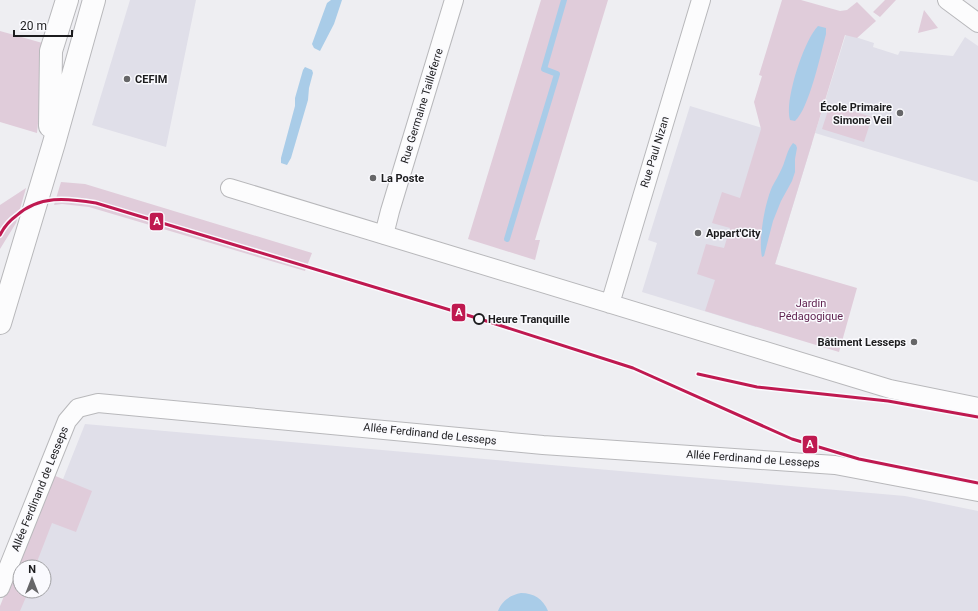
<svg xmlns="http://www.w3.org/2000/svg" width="978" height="611" viewBox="0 0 978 611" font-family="Roboto,sans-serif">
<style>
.built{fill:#e0dfe9}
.green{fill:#e0ccda}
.water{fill:#a9cce8}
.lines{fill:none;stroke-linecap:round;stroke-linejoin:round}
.stream{stroke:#a9cce8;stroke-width:6}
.street-casing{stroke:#b8b8bb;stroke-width:20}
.secondary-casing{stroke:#b8b8bb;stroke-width:24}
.street{stroke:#fcfcfd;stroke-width:18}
.secondary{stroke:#fcfcfd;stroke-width:22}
.tram-1-casing{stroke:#fafafe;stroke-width:6}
.tram-1{stroke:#bf1950;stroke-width:3}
.poi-dot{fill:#666668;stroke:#fafafe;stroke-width:1.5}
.stop-dot{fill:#fafafe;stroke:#1c1c1e;stroke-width:2}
.labels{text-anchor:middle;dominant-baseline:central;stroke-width:3;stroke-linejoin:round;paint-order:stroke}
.poi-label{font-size:11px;font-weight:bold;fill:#1c1c1e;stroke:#fafafe;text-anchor:start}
.street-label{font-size:11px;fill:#1c1c1e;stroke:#fafafe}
.park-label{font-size:11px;fill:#612451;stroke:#fafafe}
.stop-label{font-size:11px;font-weight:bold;fill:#1c1c1e;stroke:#fafafe;text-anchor:start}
.line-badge{stroke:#fafafe;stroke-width:1.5}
.badge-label{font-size:11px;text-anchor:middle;font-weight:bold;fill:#fff}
</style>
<rect width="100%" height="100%" fill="#eeeef2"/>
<path class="built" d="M130 0H196L166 147 92 125Z
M846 34 874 43 873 47 898 55 900 51 953 56 965 37 978 46V182L815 133Z
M690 106 812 143 756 327 642 292 657 243 648 240Z
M85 424 905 496 978 511V611H10L20 591H44V567H28Z"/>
<path class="green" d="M541 0H608L535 240H540L535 260 468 239Z
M782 0H801L840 11 847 10 857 2 876 21 857 38 845 35 775 264 857 288 839 352 705 311 715 280 697 274 706 244 724 248 730 228 712 223 722 192 740 198 761 129 754 102 762 76 759 75Z
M885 0H896L880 17 873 12Z
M924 10 938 28 918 33Z
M0 31 46 44 37 133 0 122Z
M830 104 872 117 864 142 822 129Z
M61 182 85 184 312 253 305 271 89 207 62 204 54 205Z
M26 188 16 223 0 249V205Z
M53 475 92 491 76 532 52 523 35 567H20V591H25L24 596 26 597 20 611H0V606Z"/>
<path class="water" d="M331 0H342L334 24 320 51 314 48 312 44 327 3Z
M818 26 826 28V34C821 53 809 109 795 121L790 120C784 101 804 40 818 26Z
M305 67 312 70 313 73 309 88 308 100 291 158 287 165 281 163V158L295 106V98L303 70Z
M793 143 796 145 797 148 795 159V172L792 181 781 201 773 221 764 256 762 257C758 240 765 203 772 187 775 181 779 175 782 168 786 159 787 150 793 143Z
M521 593C534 593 543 599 548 611H498C502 600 511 595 521 593Z"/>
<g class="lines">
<path class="stream" d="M507 239 557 74 544 69 564 0"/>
<g class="street-casing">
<path id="street" d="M947 0 978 23
M230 188 890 389 978 407
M384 235 390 211 454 0
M610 304 701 0
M0 588 67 421 78 408 98 403 543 445 835 465 978 492"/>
</g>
<g class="secondary-casing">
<path id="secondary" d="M50 126 51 51 67 0
M0 323 54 143 94 0"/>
</g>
<use href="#street" class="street"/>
<use href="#secondary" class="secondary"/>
<g class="tram-1-casing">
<path id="tram-1" d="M0 235C4 227 9 221 16 216 39 195 67 198 96 203L480 319 633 368 792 439 859 459 978 483
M698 374 757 387 888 401 978 417"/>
</g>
<use href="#tram-1" class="tram-1"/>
</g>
<g class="poi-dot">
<circle cx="127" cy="79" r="4"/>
<circle cx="900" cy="113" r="4"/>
<circle cx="373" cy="178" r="4"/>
<circle cx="698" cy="233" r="4"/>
<circle cx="914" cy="342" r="4"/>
</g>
<circle class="stop-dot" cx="479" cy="319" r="5"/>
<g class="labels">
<g class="poi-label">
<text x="135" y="79">CEFIM</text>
<text x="892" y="107" text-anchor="end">École Primaire<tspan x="892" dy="13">Simone Veil</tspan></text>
<text x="381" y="178">La Poste</text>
<text x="706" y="233">Appart'City</text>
<text x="906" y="342" text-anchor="end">Bâtiment Lesseps</text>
</g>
<g class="street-label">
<text transform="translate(422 106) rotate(-73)">Rue Germaine Tailleferre</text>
<text transform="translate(655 152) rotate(-73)">Rue Paul Nizan</text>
<text transform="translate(430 434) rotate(6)">Allée Ferdinand de Lesseps</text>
<text transform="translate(753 459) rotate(4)">Allée Ferdinand de Lesseps</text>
<text transform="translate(40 489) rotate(-68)">Allée Ferdinand de Lesseps</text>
</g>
<g class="park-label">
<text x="811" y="303">Jardin<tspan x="811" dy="13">Pédagogique</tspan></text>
</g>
<g class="stop-label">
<text x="488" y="319">Heure Tranquille</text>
</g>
</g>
<g class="line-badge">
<rect x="149" y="212" width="15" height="19" rx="4" fill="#bf1950"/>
<rect x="451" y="303" width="15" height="19" rx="4" fill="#bf1950"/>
<rect x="802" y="435" width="16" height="19" rx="4" fill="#bf1950"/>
</g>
<g class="badge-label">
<text x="157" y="225">A</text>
<text x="459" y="316">A</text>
<text x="810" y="448">A</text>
</g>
<g transform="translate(32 579)"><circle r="19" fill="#fafafe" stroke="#a1a1a4"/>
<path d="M0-3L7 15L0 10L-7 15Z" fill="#666668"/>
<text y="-6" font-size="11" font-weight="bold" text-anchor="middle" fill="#1c1c1e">N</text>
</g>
<path d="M14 30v6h58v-6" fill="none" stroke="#1c1c1e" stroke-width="2"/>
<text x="20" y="30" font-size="12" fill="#1c1c1e" stroke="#fafafe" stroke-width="3" paint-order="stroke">20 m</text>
</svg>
